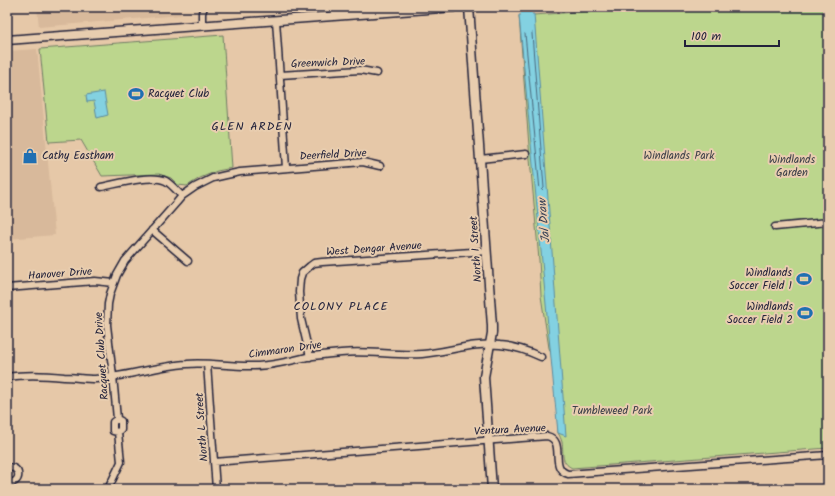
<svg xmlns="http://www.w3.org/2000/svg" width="835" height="496" viewBox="0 0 835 496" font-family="Kalam,sans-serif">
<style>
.built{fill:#d8b99b}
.green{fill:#bcd68d;stroke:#6f7c64}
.water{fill:#83d1e1;stroke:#5c8b9f}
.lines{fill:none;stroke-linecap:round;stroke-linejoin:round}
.shore{stroke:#49687d;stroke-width:1}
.river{stroke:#83d1e1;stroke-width:11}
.street-casing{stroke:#22223b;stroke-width:9}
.secondary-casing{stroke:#22223b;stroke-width:11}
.street{stroke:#e8cdaf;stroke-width:6}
.secondary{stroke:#e8cdaf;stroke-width:8}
.labels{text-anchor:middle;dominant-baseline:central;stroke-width:4;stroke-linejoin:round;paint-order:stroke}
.street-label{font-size:11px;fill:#22223b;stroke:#e8cdaf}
.poi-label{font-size:11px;fill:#22223b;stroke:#e8cdaf;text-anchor:start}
.park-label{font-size:11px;fill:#393d47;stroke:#e8cdaf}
.neighbourhood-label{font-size:12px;letter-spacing:1px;fill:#22223b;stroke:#e8cdaf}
.water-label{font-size:12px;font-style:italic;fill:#313c54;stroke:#e8cdaf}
</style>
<rect width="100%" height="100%" fill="#e6c8a8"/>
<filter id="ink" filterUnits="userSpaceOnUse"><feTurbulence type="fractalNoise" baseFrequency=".025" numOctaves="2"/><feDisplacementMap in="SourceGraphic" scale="8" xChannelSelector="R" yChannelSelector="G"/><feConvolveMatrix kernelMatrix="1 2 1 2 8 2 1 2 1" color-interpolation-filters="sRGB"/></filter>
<g filter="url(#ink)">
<path class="built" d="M37 7H180L181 15 39 27Z
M37 49 55 235 7 239V51Z"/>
<path class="green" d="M648 7H828V448L572 468C560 462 564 454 562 442 561 439 560 436 558 433L554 361 549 348 541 296 539 260 530 159 519 16Z
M223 35 232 168 217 171 200 178 187 186 178 185 171 178 159 174 102 176 81 140 49 142 40 49Z"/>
<path class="water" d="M534 14 566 436 558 433 519 15Z
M104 92 108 115 97 118 94 101 87 102 86 95Z"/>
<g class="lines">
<path class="shore" d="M524 19H529L531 21 544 188 542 190 540 188Z"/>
<path class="river" d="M525 7 527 17 528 29"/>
<g class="street-casing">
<path id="street" d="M333 7 334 16
M276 20 286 168
M202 25V13L204 7
M280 75 360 70 377 73
M480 159 526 154
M101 187C117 184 151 174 166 181 171 184 178 192 182 196
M775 227 828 222
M152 230 188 261
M7 288 95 281 114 283
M310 357 301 319 299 292 300 279 302 273 310 266 314 263 322 262 487 251
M207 364 216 489
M7 377C26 374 45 375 64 377 74 377 84 379 95 379 126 377 156 366 187 364 209 362 232 367 254 366 272 366 290 361 307 357 318 355 330 354 341 353 368 350 395 356 422 354 448 352 474 342 500 345 514 346 528 351 541 357
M117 419 113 422V431L118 432
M214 462 547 436C567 441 548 468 568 474L828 455
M7 468C22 464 22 486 7 482
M108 489 121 462 118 432 121 430V421L117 419 113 376 107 325 108 304 110 294 117 275 125 261 177 202 182 196 195 187 213 178 226 175 240 172 363 162 380 166"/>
</g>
<g class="secondary-casing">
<path id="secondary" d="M469 7 492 326V333L484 377 492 489
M7 40 455 7"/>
</g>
<use href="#street" class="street"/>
<use href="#secondary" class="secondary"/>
</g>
</g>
<defs>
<g id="stadium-bare" transform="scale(1.2)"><path d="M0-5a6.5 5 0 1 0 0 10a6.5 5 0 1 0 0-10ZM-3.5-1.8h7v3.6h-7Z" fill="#1f6fb2" stroke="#e8cdaf" stroke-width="2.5" paint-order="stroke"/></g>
<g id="shop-bare" transform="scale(1.2)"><path d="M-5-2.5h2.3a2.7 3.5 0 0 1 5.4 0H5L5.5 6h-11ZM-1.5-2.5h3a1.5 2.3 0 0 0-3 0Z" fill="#1f6fb2" stroke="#e8cdaf" stroke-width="2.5" paint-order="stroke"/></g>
</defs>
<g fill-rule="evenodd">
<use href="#stadium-bare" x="136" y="94"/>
<use href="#shop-bare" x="30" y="156"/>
<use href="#stadium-bare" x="804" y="279"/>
<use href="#stadium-bare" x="805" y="313"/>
</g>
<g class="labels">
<g class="street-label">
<text transform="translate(328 63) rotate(-2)">Greenwich Drive</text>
<text transform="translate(333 155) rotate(-3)">Deerfield Drive</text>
<text transform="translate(374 249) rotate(-4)">West Dengar Avenue</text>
<text transform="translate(476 249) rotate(-94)">North I Street</text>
<text transform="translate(60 274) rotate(-4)">Hanover Drive</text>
<text transform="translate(285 350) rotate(-8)">Cimmaron Drive</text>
<text transform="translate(102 356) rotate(-94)">Racquet Club Drive</text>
<text transform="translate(202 427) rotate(-94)">North L Street</text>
<text transform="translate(510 430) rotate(-3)">Ventura Avenue</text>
</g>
<g class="poi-label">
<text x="148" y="94">Racquet Club</text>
<text x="42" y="156">Cathy Eastham</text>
<text x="792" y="273" text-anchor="end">Windlands<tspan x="792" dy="13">Soccer Field 1</tspan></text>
<text x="793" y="307" text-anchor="end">Windlands<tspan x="793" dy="13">Soccer Field 2</tspan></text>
</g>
<g class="park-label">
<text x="679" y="156">Windlands Park</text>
<text x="792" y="160">Windlands<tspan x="792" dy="13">Garden</tspan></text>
<text x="612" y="411">Tumbleweed Park</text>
</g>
<g class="neighbourhood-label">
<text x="252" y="126">GLEN ARDEN</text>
<text x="341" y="306">COLONY PLACE</text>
</g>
<g class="water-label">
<text transform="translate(544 221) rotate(-95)">Jal Draw</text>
</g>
</g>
<rect width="835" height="496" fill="none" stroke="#e8cdaf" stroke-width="24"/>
<rect x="12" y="12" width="811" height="472" fill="none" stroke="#22223b" stroke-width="1.5" filter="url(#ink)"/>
<path d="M685 40v6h94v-6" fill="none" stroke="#22223b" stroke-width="2"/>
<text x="691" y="40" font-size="12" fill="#22223b" stroke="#e8cdaf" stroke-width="3" paint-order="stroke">100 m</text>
</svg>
